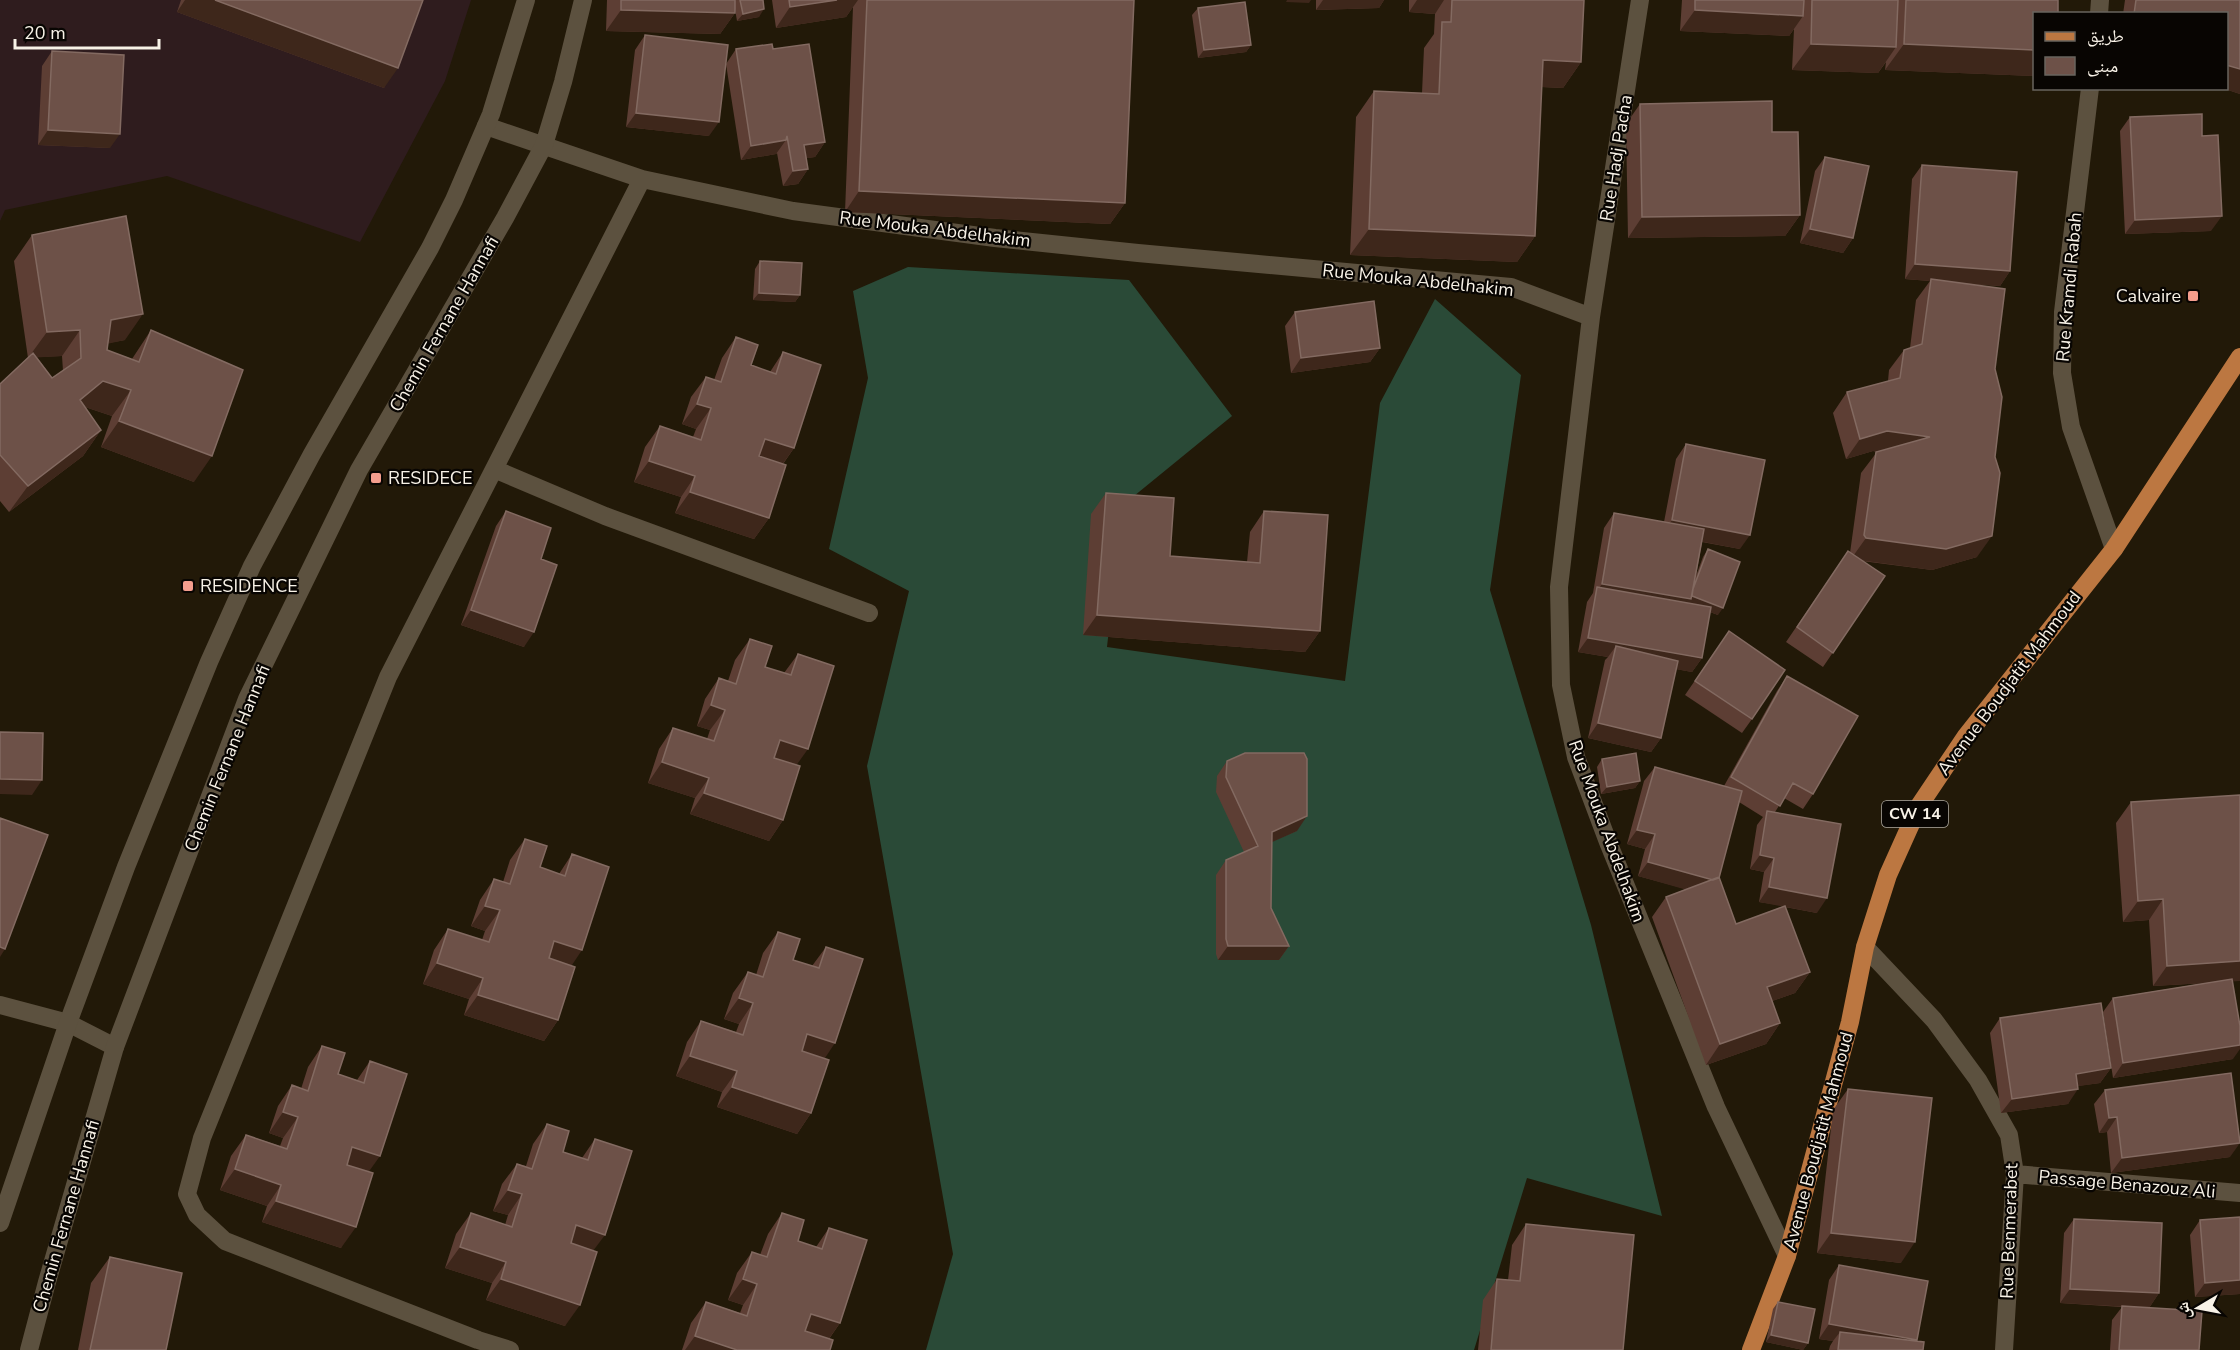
<svg xmlns="http://www.w3.org/2000/svg" width="2240" height="1350" viewBox="0 0 2240 1350" font-family="'Nunito Sans','Noto Naskh Arabic',sans-serif">
<style>
.education{fill:#2f1c1e}
.forest{fill:#2a4a37}
.lines{fill:none;stroke-linecap:round;stroke-linejoin:round}
.street{stroke:#5c513f;stroke-width:18}
.secondary{stroke:#5c513f;stroke-width:18}
.primary{stroke:#bc7741;stroke-width:18}
.wall{fill:#5d3e34;fill-rule:evenodd}
.shaded-wall{fill:#3e271b}
.building{fill:#6d5148;stroke:#836a61;stroke-width:1.5}
.poi-dot{fill:#f49d8d;stroke:#080502;stroke-width:2}
.labels{text-anchor:middle;dominant-baseline:central;stroke-width:4.5;stroke-linejoin:round;paint-order:stroke}
.shield{fill:#080502;stroke:#b0aba2;stroke-width:1.5}
.shield-label{font-size:16px;font-weight:bold;fill:#f8f2e7}
.street-label{font-size:18px;fill:#f8f2e7;stroke:#080502}
.poi-label{font-size:18px;fill:#f8f2e7;stroke:#080502;text-anchor:start}
</style>
<rect width="100%" height="100%" fill="#221908"/>
<path class="education" d="M0 0H471L445 81 360 242 167 176 5 210 0 221Z"/>
<path class="forest" d="M908 267 1129 280 1232 416 1123 505 1107 647 1345 681 1380 403 1435 299 1521 375 1490 590 1591 925 1662 1216 1527 1178 1474 1350H926L953 1254 867 766 909 591 829 549 868 378 853 291Z"/>
<g class="lines">
<path class="street" d="M2099 14 2100 0
M2090 88 2063 312 2062 373 2071 427 2114 549
M486 126 642 179 793 211 995 238 1138 253 1511 287 1591 317 1559 587 1561 685 1576 757 1608 842 1716 1107 1787 1256
M1591 317 1640 0
M494 469 605 516 869 613
M1865 947 1934 1020 1978 1080 2009 1135 2015 1174 2004 1350
M0 1005 68 1023 115 1047
M2015 1174 2240 1193
M510 1350 478 1340 225 1241 197 1215 187 1194 202 1138 388 677 642 179"/>
<path class="secondary" d="M0 1223 68 1023 126 867 209 662 252 566 312 454 430 248 454 200 491 114 526 0
M29 1350 47 1282 115 1047 247 699 359 470 505 218 544 145 563 82 583 0"/>
<path class="primary" d="M1751 1350 1787 1256 1850 1022 1865 947 1888 875 1919 806 1966 736 2114 549 2240 357"/>
</g>
<path class="wall" d="M181 0H423L384 88 177 12Z
M607 0H763L759 17 737 21 735 9V13L720 34 606 31Z
M772 0H1134L1125 203 1110 224 845 212 853 7 846 17 776 28Z
M1316 0H1384L1379 8 1316 10Z
M1409 0H1584L1581 62 1563 88 1541 87 1535 236 1517 262 1350 255 1356 117 1374 91 1422 93 1424 48 1434 34 1435 14 1409 12Z
M1682 0H2058L2034 14V76L1885 70 1886 62 1878 73 1792 70 1794 29 1789 36 1680 31Z
M2125 0H2240V94L2222 88 2226 14H2123Z
M1198 8 1251 45 1246 52 1198 58 1192 15Z
M645 35 709 136 626 127 635 50Z
M736 49H773L825 142 815 157 806 158 808 169 798 184 783 186 777 153 776 154 741 160 726 64Z
M52 51 110 148 38 145 42 66Z
M1640 104 1772 132 1800 215 1785 236 1628 238 1626 124Z
M2130 117 2202 136 2211 231 2125 234 2120 131Z
M1825 157 1853 238 1843 253 1800 243 1815 171Z
M1922 165 2010 271 2000 286 1957 283 1995 369 1977 557 1932 570 1862 561 1885 576 1823 667 1786 642 1848 551 1850 553 1861 473 1877 452 1873 451 1846 459 1833 413 1847 392 1888 381 1889 370 1904 350 1910 348 1916 300 1930 281 1905 279 1912 179Z
M32 235 125 340 108 343 107 350 132 359 151 330 194 482 101 447 112 416 85 407 101 430 83 456 9 512 0 501V384L28 358 14 261ZM62 356 63 371 52 378 37 357Z
M760 261 800 295 795 302 753 300 755 269Z
M1295 312 1380 348 1370 362 1291 373 1285 326Z
M736 337 751 365 770 372 783 352 794 448 783 464 769 518 754 539 675 513 681 497 634 482 645 447 660 426 693 437 696 429 682 424 691 397 706 377 714 380 722 358Z
M1686 444 1740 549 1702 542 1696 576 1703 557 1708 549 1718 615 1710 612 1702 658 1692 672 1676 669 1661 738 1651 752 1588 738 1605 660 1608 657 1578 652 1587 602 1593 593 1604 528 1614 513 1664 522 1676 459Z
M1106 493 1170 556 1247 562 1250 532 1264 511 1320 631 1305 652 1083 635 1091 514Z
M506 511 541 559 524 647 461 625 496 526Z
M1729 631 1752 719 1742 733 1685 695Z
M750 639 765 667 784 673 798 654 797 765 783 820 769 841 690 814 695 798 648 783 659 749 673 728 707 739 710 730 697 726 705 699 719 678 728 681 735 660Z
M1787 676 1813 794 1803 809 1784 798 1775 812 1817 913 1785 907 1810 972 1795 993 1772 1001 1780 1023 1766 1044 1706 1065 1652 917 1666 897 1686 889 1638 876 1645 849 1627 844 1644 781 1655 767 1724 786 1777 691ZM1739 802 1763 817 1757 825 1750 869 1764 872 1759 902 1784 906 1736 924 1719 878Z
M1602 759 1640 781 1635 788 1601 794 1597 767Z
M1227 761 1297 831 1271 842V908L1289 946 1279 960H1218L1216 954V875L1226 860 1244 852 1216 792 1217 776Z
M2131 802 2240 981H2233V1059L2113 1078 2103 1012 2113 998 2205 983 2153 986 2149 920 2123 922 2116 823Z
M525 839 540 867 559 874 572 854 571 966 558 1020 544 1041 464 1015 469 999 423 984 434 950 448 929 482 940 485 931 471 926 480 900 494 879 503 882 510 860Z
M778 932 793 960 812 966 826 947 825 1058 811 1113 797 1134 717 1107 722 1092 676 1076 687 1042 701 1021 736 1032 739 1024 724 1019 733 993 748 972 756 975 763 953Z
M2000 1018 2111 1068 2100 1083 2077 1086 2068 1104 2001 1113 1990 1033Z
M322 1046 338 1074 357 1080 370 1061 369 1172 341 1248 262 1222 267 1206 220 1190 231 1156 246 1135 280 1146 283 1138 269 1133 278 1106 292 1085 301 1089 308 1067Z
M1848 1089 1901 1263 1817 1253 1833 1110Z
M2105 1090 2230 1157 2111 1173 2107 1132 2099 1133 2094 1104Z
M547 1124 563 1152 582 1158 595 1139 594 1250 565 1326 486 1300 492 1283 445 1268 456 1234 471 1213 505 1225 508 1215 493 1211 502 1184 517 1164 526 1166 533 1144Z
M782 1213 798 1241 816 1247 829 1228 840 1323 829 1339 830 1350H682L691 1323 706 1302 740 1313 743 1305 728 1300 737 1273 752 1252 760 1255 768 1234Z
M2240 1217V1294L2195 1297 2190 1235 2200 1220Z
M2074 1219 2159 1293 2149 1308 2199 1350H2110L2112 1320 2122 1307 2060 1303 2064 1233Z
M1526 1224 1623 1350H1478L1483 1300 1497 1279 1508 1280 1512 1245Z
M110 1257 166 1350H78L91 1283Z
M1839 1265 1917 1341 1923 1350H1829L1830 1346 1833 1341 1819 1339 1829 1280Z
M1778 1302 1808 1343 1803 1350 1766 1342 1773 1309Z"/>
<path class="shaded-wall" d="M185 0H215L398 68 384 88 177 12Z
M837 0H858L846 17 776 28 790 7Z
M1287 0H1311L1309 3 1286 2Z
M1323 0H1384L1379 8 1316 10Z
M1417 0H1444L1435 14 1409 12Z
M764 9 759 17 737 21 743 14Z
M621 10 735 13 720 34 606 31Z
M1695 10 1803 16 1789 36 1680 31Z
M1811 44 1896 47 1878 73 1792 70Z
M1904 44 2034 50V76L1885 70Z
M1251 45 1246 52 1198 58 1204 50Z
M1543 60 1581 62 1563 88 1524 86Z
M2226 65 2240 69V94L2222 88H2226Z
M636 113 719 122 709 136 626 127Z
M48 130 120 134 110 148 38 145Z
M786 140 776 154 741 160 751 146Z
M825 142 815 157 794 160 804 145Z
M808 169 798 184 783 186 793 171Z
M859 191 1125 203 1110 224 845 212Z
M1800 215 1785 236 1628 238 1642 217Z
M2222 216 2211 231 2125 234 2135 220Z
M1369 229 1535 236 1517 262 1350 255Z
M1810 229 1853 238 1843 253 1800 243Z
M1915 264 2010 271 2000 286 1931 281V279L1930 281 1905 279Z
M759 293 800 295 795 302 753 300Z
M143 314 125 340 93 347 111 320Z
M80 330 62 356 28 358 47 332Z
M1380 348 1370 362 1291 373 1301 358Z
M103 381 131 390 112 416 85 407 80 400Z
M697 404 711 408 696 429 682 424Z
M119 421 212 456 194 482 101 447Z
M101 430 83 456 9 512 28 486Z
M1887 431 1930 437 1916 457 1873 451 1846 459 1860 439Z
M765 439 794 448 779 469 751 460Z
M649 461 695 476 681 497 634 482Z
M690 492 769 518 754 539 675 513Z
M1672 520 1750 535 1740 549 1662 534Z
M1992 536 1977 557 1932 570 1851 559 1866 538Z
M1602 584 1691 595 1723 608 1718 615 1688 604 1596 592Z
M471 610 534 632 524 647 461 625Z
M1097 615 1320 631 1305 652 1083 635Z
M1588 638 1702 658 1692 672 1613 658 1616 646 1608 657 1578 652Z
M711 705 725 710 710 730 697 726Z
M1598 723 1661 738 1651 752 1588 738Z
M780 740 808 749 793 770 765 760Z
M662 762 709 778 695 798 648 783Z
M0 779 42 780 32 795 0 794Z
M1640 781 1635 788 1601 794 1607 787Z
M704 793 783 820 769 841 690 814Z
M1307 816 1297 831 1261 847 1272 832Z
M1637 830 1655 834 1645 849 1627 844Z
M1760 855 1774 858 1764 872 1750 869Z
M1648 862 1718 881 1708 896 1638 876Z
M1769 887 1827 898 1817 913 1759 902Z
M2163 899 2149 920 2123 922 2138 901Z
M485 906 500 910 485 931 471 926Z
M554 941 582 950 568 971 539 962Z
M1228 946H1289L1279 960H1218Z
M0 947 5 949 0 957Z
M2240 961V981L2153 986 2167 966Z
M437 963 483 978 469 999 423 984Z
M1810 972 1795 993 1752 1008 1767 987Z
M478 995 558 1020 544 1041 464 1015Z
M739 998 753 1003 739 1024 724 1019Z
M1780 1023 1766 1044 1706 1065 1720 1044Z
M807 1034 835 1043 821 1064 793 1054Z
M2240 1045V1049L2233 1059 2113 1078 2123 1063Z
M690 1056 737 1071 722 1092 676 1076Z
M2111 1068 2100 1083 2066 1088 2076 1074Z
M732 1087 811 1113 797 1134 717 1107Z
M2078 1089 2068 1104 2001 1113 2012 1099Z
M283 1112 298 1117 283 1138 269 1133Z
M2117 1117 2107 1132 2099 1133 2109 1118Z
M2240 1143 2230 1157 2111 1173 2122 1158Z
M352 1147 380 1156 365 1177 337 1168Z
M235 1169 281 1185 267 1206 220 1190Z
M508 1190 522 1194 508 1215 493 1211Z
M276 1201 356 1227 341 1248 262 1222Z
M576 1225 605 1235 590 1255 562 1246Z
M1831 1233 1915 1242 1901 1263 1817 1253Z
M460 1247 506 1262 492 1283 445 1268Z
M501 1279 580 1305 565 1326 486 1300Z
M743 1279 757 1284 743 1305 728 1300Z
M2240 1280V1294L2195 1297 2205 1283Z
M2070 1289 2159 1293 2149 1308 2060 1303Z
M811 1314 840 1323 825 1344 797 1335Z
M1829 1324 1917 1340 1910 1350 1840 1332 1833 1341 1819 1339Z
M1771 1335 1808 1343 1803 1350 1766 1342Z
M695 1336 737 1350H685Z"/>
<path class="building" d="M215 0H423L398 68Z
M621 0H735V13L621 10Z
M740 0H763L764 9 743 14Z
M789 0H837L790 7Z
M867 0H1134L1125 203 859 191Z
M1452 0H1584L1581 62 1543 60 1535 236 1369 229 1374 91 1439 94 1442 22H1451Z
M1695 0H1804L1803 16 1695 10Z
M1812 0H1898L1896 47 1811 44Z
M1906 0H2058V14H2034V50L1904 44Z
M2136 0H2240V69L2226 65V14H2134Z
M1245 2 1251 45 1204 50 1198 8Z
M645 35 728 45 719 122 636 113Z
M772 44 773 49 809 44 825 142 804 145 808 169 793 171 787 136 786 140 751 146 736 49Z
M52 51 124 55 120 134 48 130Z
M1772 101V132H1798L1800 215 1642 217 1640 104Z
M2202 114V136L2218 135 2222 216 2135 220 2130 117Z
M1825 157 1869 166 1853 238 1810 229Z
M1922 165 2017 172 2010 271 1915 264Z
M126 216 143 314 111 320 107 350 139 362 151 330 243 370 212 456 119 421 131 390 103 381 80 400 101 430 28 486 0 455V384L33 353 52 378 81 358 80 330 47 332 32 235Z
M760 261 802 263 800 295 759 293Z
M1931 279 2005 289 1995 369 2002 397 1995 457 2000 473 1992 536 1946 549 1866 538 1864 535 1876 452 1930 437 1887 431 1860 439 1847 392 1900 378 1904 350 1922 344Z
M1374 301 1380 348 1301 358 1295 312Z
M736 337 758 345 751 365 776 374 783 352 821 365 794 448 765 439 759 456 786 465 769 518 690 492 695 476 649 461 660 426 701 440 711 408 697 404 706 377 721 382Z
M1686 444 1765 460 1750 535 1672 520Z
M1106 493 1174 498 1170 556 1260 563 1264 511 1328 515 1320 631 1097 615Z
M506 511 551 528 541 559 557 565 534 632 471 610Z
M1614 513 1704 529 1691 599 1602 584Z
M1708 549 1740 562 1723 608 1692 596 1693 589Z
M1848 551 1885 576 1833 653 1797 627Z
M1597 587 1711 607 1702 658 1588 638Z
M1729 631 1785 670 1752 719 1695 681Z
M750 639 772 646 765 667 791 675 798 654 834 666 808 749 780 740 774 758 800 766 783 820 704 793 709 778 662 762 673 728 714 741 725 710 711 705 719 678 736 684Z
M1616 646 1678 661 1661 738 1598 723Z
M1787 676 1858 716 1813 794 1793 783 1780 806 1731 777Z
M0 732 43 733 42 780 0 779Z
M1245 753H1304L1307 759V816L1272 832 1271 908 1289 946H1228L1226 939V860L1258 846 1226 777 1227 761Z
M1636 753 1640 781 1607 787 1602 759Z
M1655 767 1742 791 1719 878 1713 880 1648 862 1655 834 1637 830Z
M2240 795V961L2167 966 2163 899 2138 901 2131 802Z
M1767 811 1841 824 1827 898 1769 887 1774 858 1760 855Z
M0 818 48 835 5 949 0 947Z
M525 839 547 846 540 867 565 876 572 854 609 867 582 950 554 941 549 958 575 967 558 1020 478 995 483 978 437 963 448 929 489 942 500 910 485 906 494 879 510 884Z
M1719 877 1736 924 1785 906 1810 972 1767 987 1780 1023 1720 1044 1666 897Z
M778 932 800 939 793 960 819 968 826 947 863 959 835 1043 807 1034 802 1051 829 1060 811 1113 732 1087 737 1071 690 1056 701 1021 743 1035 753 1003 739 998 748 972 763 977Z
M2232 979 2240 1026V1045L2123 1063 2113 998Z
M2101 1003 2111 1068 2076 1074 2078 1089 2012 1099 2000 1018Z
M322 1046 345 1053 338 1074 364 1083 370 1061 407 1074 380 1156 352 1147 347 1165 373 1173 356 1227 276 1201 281 1185 235 1169 246 1135 287 1149 298 1117 283 1112 292 1085 308 1091Z
M2231 1073 2240 1143 2122 1158 2117 1117 2109 1118 2105 1090Z
M1848 1089 1932 1098 1915 1242 1831 1233Z
M547 1124 569 1131 563 1152 588 1160 595 1139 632 1151 605 1235 576 1225 571 1243 597 1252 580 1305 501 1279 506 1262 460 1247 471 1213 512 1227 522 1194 508 1190 517 1164 532 1169Z
M782 1213 804 1220 798 1241 822 1249 829 1228 867 1240 840 1323 811 1314 805 1331 833 1340 830 1350H737L695 1336 706 1302 747 1316 757 1284 743 1279 752 1252 767 1257Z
M2240 1217V1280L2205 1283 2200 1220Z
M2074 1219 2162 1223 2159 1293 2070 1289Z
M1526 1224 1634 1235 1623 1350H1491L1497 1279 1520 1281Z
M110 1257 182 1273 166 1350H90Z
M1839 1265 1928 1281 1917 1340 1829 1324Z
M1778 1302 1815 1309 1808 1343 1771 1335Z
M2122 1306 2202 1311 2199 1350H2119Z
M1840 1332 1924 1342 1923 1350H1838Z"/>
<g class="poi-dot">
<rect x="2187" y="290" width="12" height="12" rx="3"/>
<rect x="370" y="472" width="12" height="12" rx="3"/>
<rect x="182" y="580" width="12" height="12" rx="3"/>
</g>
<g class="labels">
<rect class="shield" x="1882" y="801" width="66" height="26" rx="4.5"/>
<g class="shield-label">
<text x="1915" y="814">CW 14</text>
</g>
<g class="street-label">
<text transform="translate(1616 158) rotate(-81)">Rue Hadj Pacha</text>
<text transform="translate(935 229) rotate(7)">Rue Mouka Abdelhakim</text>
<text transform="translate(1418 280) rotate(6)">Rue Mouka Abdelhakim</text>
<text transform="translate(2069 287) rotate(-85)">Rue Kramdi Rabah</text>
<text transform="translate(444 324) rotate(-60)">Chemin Fernane Hannafi</text>
<text transform="translate(2009 683) rotate(-53)">Avenue Boudjatit Mahmoud</text>
<text transform="translate(227 758) rotate(-68)">Chemin Fernane Hannafi</text>
<text transform="translate(1607 831) rotate(70)">Rue Mouka Abdelhakim</text>
<text transform="translate(1818 1141) rotate(-75)">Avenue Boudjatit Mahmoud</text>
<text transform="translate(2127 1184) rotate(5)">Passage Benazouz Ali</text>
<text transform="translate(66 1216) rotate(-74)">Chemin Fernane Hannafi</text>
<text transform="translate(2009 1231) rotate(-88)">Rue Benmerabet</text>
</g>
<g class="poi-label">
<text x="2181" y="296" text-anchor="end">Calvaire</text>
<text x="388" y="478">RESIDECE</text>
<text x="200" y="586">RESIDENCE</text>
</g>
</g>
<rect x="2033" y="12" width="195" height="78" fill="#080502" stroke="#68645e" stroke-width="1.5"/>
<rect x="2045" y="32" width="30" height="9" fill="#bc7741" stroke="#68645e" stroke-width="1.5"/>
<text x="2087" y="42" font-size="18" fill="#f8f2e7">طريق</text>
<rect x="2045" y="57" width="30" height="18" fill="#6d5148" stroke="#68645e" stroke-width="1.5"/>
<text x="2087" y="72" font-size="18" fill="#f8f2e7">مبنى</text>
<g transform="translate(2198 1308) rotate(260)" stroke="#080502" stroke-width="4.5" paint-order="stroke">
<path d="M0-4.5L10 22L0 15L-10 22Z" fill="#f8f2e7"/>
<text y="-9" font-size="16" font-weight="bold" text-anchor="middle" fill="#f8f2e7">ش</text>
</g>
<path d="M15 39v9h144v-9" fill="none" stroke="#f8f2e7" stroke-width="3"/>
<text x="24" y="39" font-size="18" fill="#f8f2e7" stroke="#080502" stroke-width="4.5" paint-order="stroke">20 m</text>
</svg>
